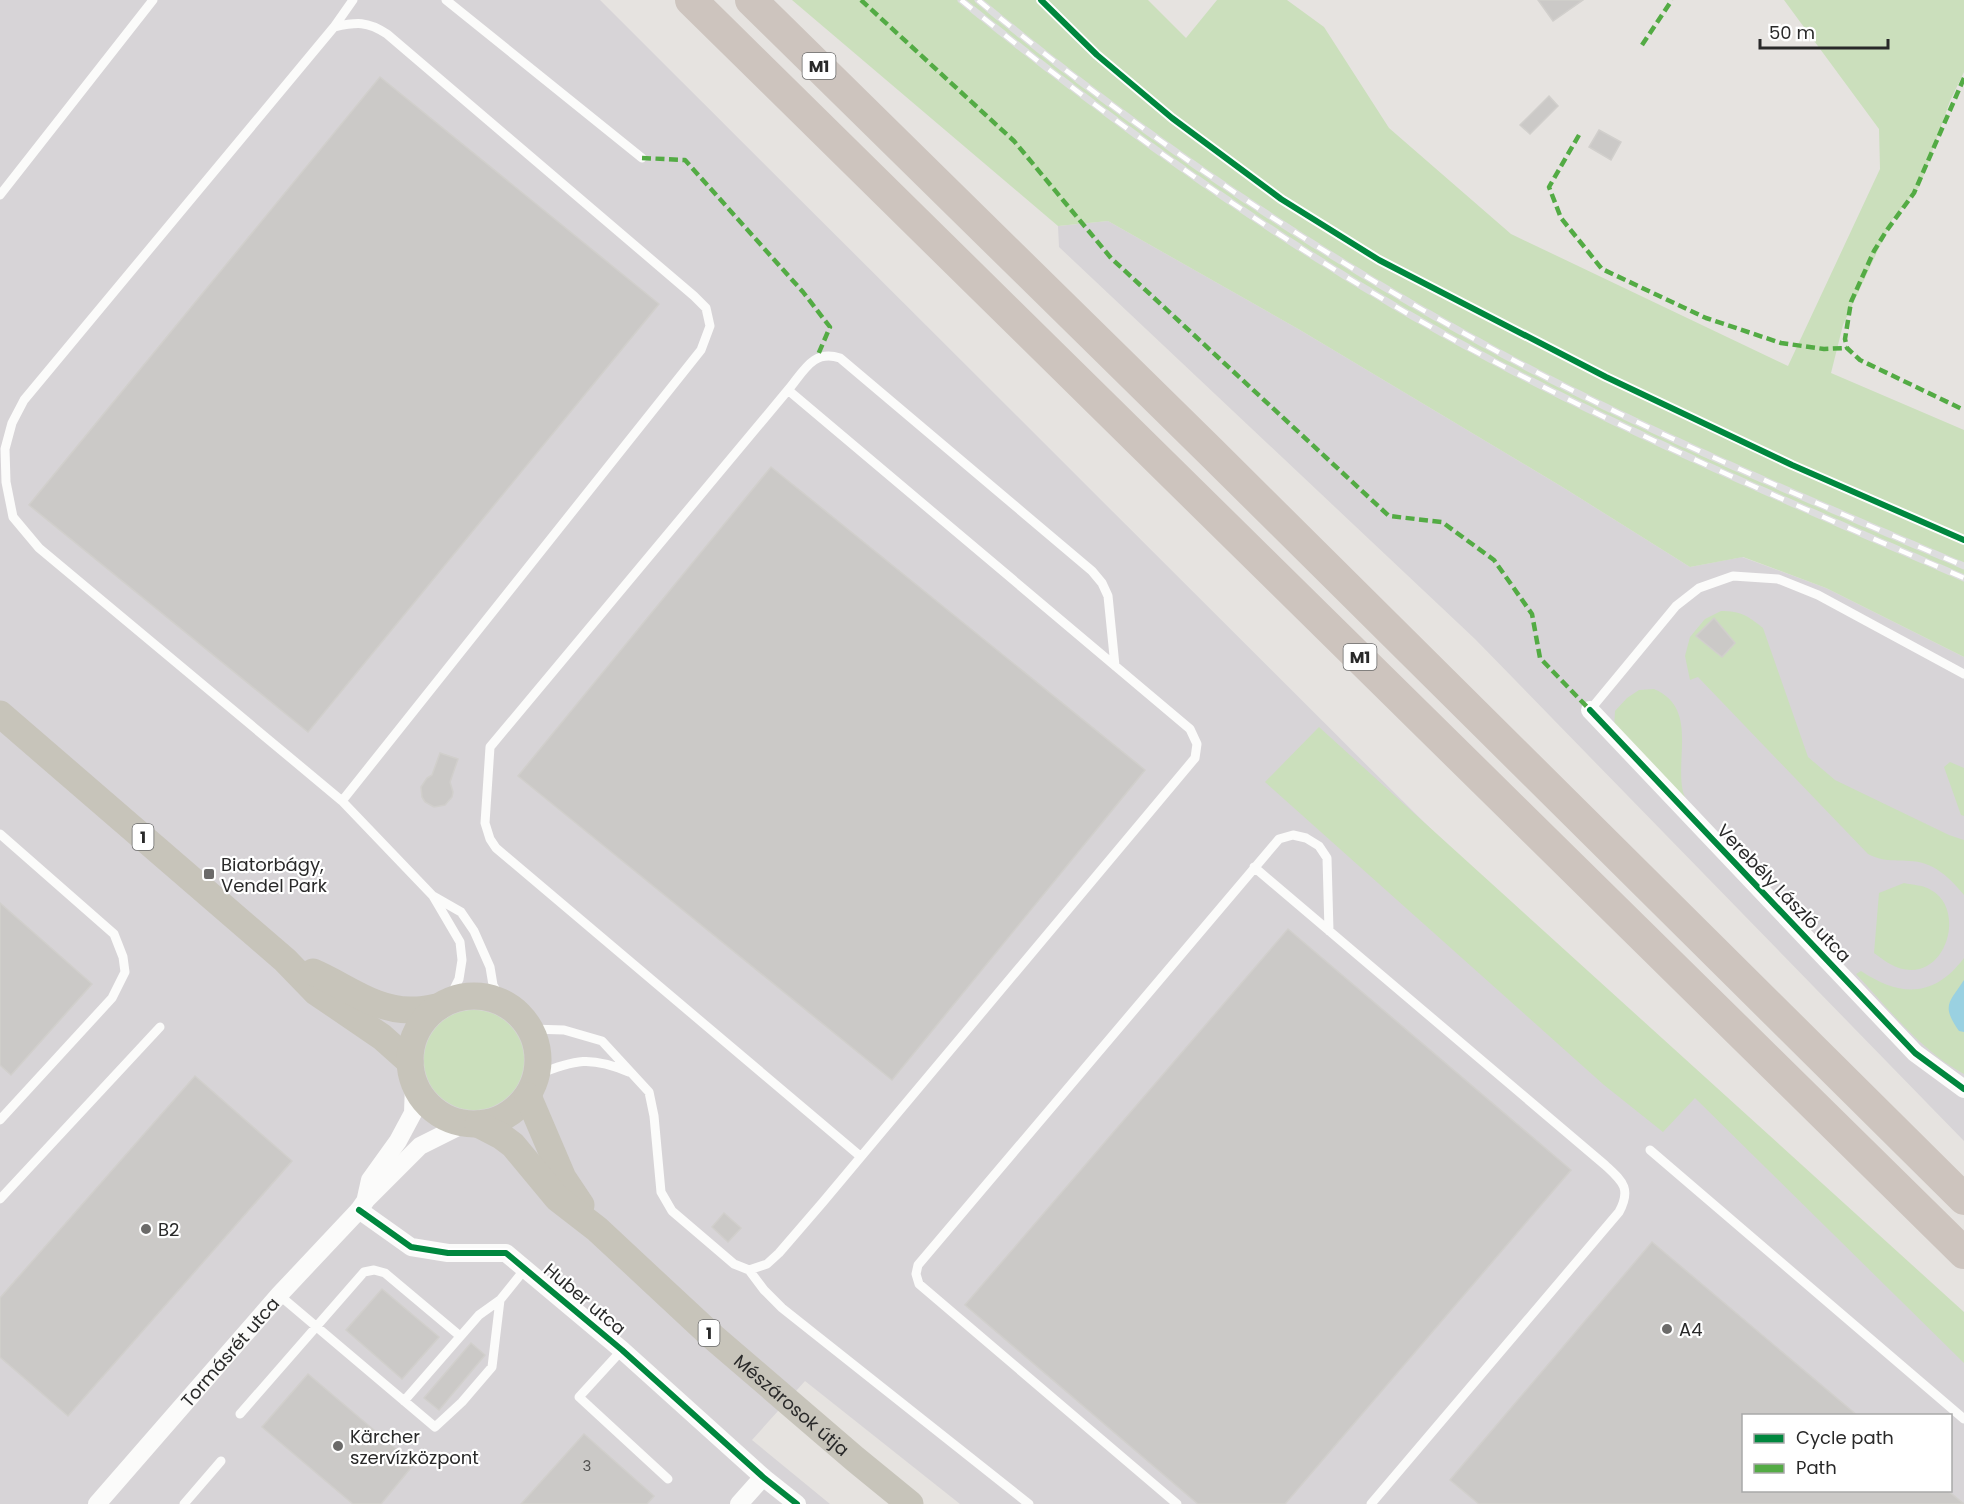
<svg xmlns="http://www.w3.org/2000/svg" width="1964" height="1504" viewBox="0 0 1964 1504" font-family="Poppins,sans-serif">
<style>
.industrial{fill:#d7d4d7;fill-rule:evenodd}
.green{fill:#cbdfbc}
.water{fill:#9ad1e1}
.building{fill:#cbc9c7;stroke:#d1cfcc;stroke-width:1.5}
.lines{fill:none;stroke-linecap:round;stroke-linejoin:round}
.lane{stroke:#fbfbfa;stroke-width:9}
.street{stroke:#fbfbfa;stroke-width:18}
.primary{stroke:#c7c4ba;stroke-width:27}
.highway{stroke:#cdc4be;stroke-width:32}
.rail-casing{stroke:#ddddde;stroke-width:7}
.rail{stroke:#fff;stroke-width:4.5;stroke-dasharray:14;stroke-linecap:butt}
.quiet{stroke:#53ab44;stroke-width:4.5;stroke-dasharray:9 4.5;stroke-linecap:butt}
.cycleway-casing{stroke:#fff;stroke-width:10}
.cycleway{stroke:#00873e;stroke-width:6}
.poi-dot{fill:#6b6a69;stroke:#fff;stroke-width:2}
.labels{text-anchor:middle;dominant-baseline:central;stroke-width:4.5;stroke-linejoin:round;paint-order:stroke}
.number-label{font-size:15px;fill:#535352}
.shield{fill:#fff;stroke:#696969;stroke-width:1.5}
.shield-label{font-size:16px;font-weight:bold;fill:#292929}
.poi-label{font-size:18px;fill:#292929;stroke:#fff;text-anchor:start}
.street-label{font-size:18px;fill:#292929;stroke:#fff}
</style>
<rect width="100%" height="100%" fill="#e6e3e0"/>
<path class="industrial" d="M0 0H600L1964 1361V1504H960L805 1381 752 1440 830 1504H0ZM1744 1416H1950V1490H1744Z
M1108 221 1300 330 1564 488 1690 567 1742 557 1826 588 1964 657V1141L1475 639 1059 247 1058 226Z"/>
<path class="green" d="M792 0H1148L1186 38 1217 0H1287L1324 27 1389 128 1511 234 1788 366 1880 169 1879 129 1784 0H1964V72L1950 101 1920 186 1892 220 1843 325 1831 373 1964 430V657L1826 588 1743 557 1690 567 1564 488 1300 330 1108 221 1058 226Z
M1721 611C1741 611 1748 616 1763 628L1808 757 1835 780 1949 835 1964 840V895C1950 878 1933 861 1909 861 1892 860 1884 862 1868 854L1698 677 1690 680 1685 656 1690 637 1705 619Z
M1654 689C1698 708 1675 756 1683 792 1685 799 1690 806 1693 813L1614 729 1615 711 1627 698 1639 690Z
M1319 727 1964 1312V1363L1695 1098 1663 1132 1604 1085 1265 782Z
M1950 762 1964 768V816L1961 815 1944 767Z
M1904 883C1913 885 1923 885 1931 890 1964 908 1949 970 1911 970 1896 970 1885 961 1874 953L1879 893Z
M1964 958V1074C1921 1051 1889 1009 1856 974L1861 971C1900 997 1934 998 1964 958Z
M424 1060a50 50 0 1 1 100 0a50 50 0 1 1-100 0Z"/>
<path class="water" d="M1964 980V1032L1959 1031C1941 1005 1949 1003 1964 980Z"/>
<path class="building" d="M1538 0H1583L1553 21Z
M380 77 659 304 308 732 29 505Z
M1549 96 1558 106 1530 134 1520 125Z
M1599 130 1621 142 1611 160 1589 147Z
M771 467 1145 770 892 1080 518 776Z
M1714 618 1735 643 1722 657 1696 636Z
M440 753 458 759 450 782 453 792 452 797 445 805 434 807 425 802 422 797 421 787 427 778 432 775Z
M0 903 92 984 11 1075 0 1065Z
M1288 929 1571 1170 1285 1504H1198L965 1305Z
M195 1076 292 1161 68 1416 0 1357V1298Z
M724 1213 741 1228 728 1242 712 1227Z
M1652 1242 1858 1416H1743V1491H1948L1964 1504H1479L1450 1480Z
M382 1289 439 1337 402 1379 346 1330Z
M471 1343 485 1355 439 1410 424 1398Z
M308 1374 414 1464 381 1504H353L262 1427Z
M584 1434 654 1496 647 1504H521Z"/>
<g class="lines">
<path class="lane" d="M446 0 642 158
M334 27 353 0
M0 195 153 0
M788 390 490 747 485 823 490 839 496 848 860 1156
M1590 710 1676 606 1699 588 1733 576 1778 579 1818 595 1964 674
M342 801 701 350 710 326 706 308 694 296 387 34C367 21 357 22 334 27L24 400 12 423 5 449 6 482 13 517 39 548 342 801 433 896 460 942 462 960 459 979 448 1001
M0 834 114 934 123 957 125 972 112 998 0 1120
M1254 867 1605 1165C1622 1181 1632 1188 1619 1212L1371 1504
M433 896 461 912 474 931 490 967 493 985 502 1001
M531 1029 564 1030 602 1041 649 1092 654 1116 661 1192 672 1211 734 1264 749 1270 767 1264 779 1253 823 1202 1195 758 1197 744 1190 729 788 390C804 371 813 349 840 358L1092 571 1102 583 1108 596 1115 666
M537 1075C575 1059 591 1056 629 1072
M1650 1150 1964 1419
M0 1199 160 1027
M749 1270 764 1290 782 1308 1029 1504
M279 1295 435 1427 462 1402 492 1367 500 1300 525 1269
M622 1350 579 1397 668 1479
M404 1401 479 1315 500 1300
M240 1414 364 1272 374 1270 385 1273 460 1336
M184 1504 221 1461
M1177 1504 919 1284 916 1274 918 1265 1279 839 1293 835 1306 838 1319 846 1327 858 1329 931"/>
<g class="street">
<path d="M1590 710 1915 1053 1964 1089"/>
<path d="M366 1198 370 1180 398 1141 413 1113 414 1084"/>
<path d="M359 1210 411 1247 448 1253H506L622 1350 763 1477 797 1504"/>
<path id="s1" d="M97 1504 279 1295 359 1210 366 1200 420 1146 464 1124"/>
<path d="M739 1504 763 1477"/>
</g>
<g class="primary">
<path d="M0 714 285 960 316 992 382 1037 410 1062"/>
<path d="M313 972C346 986 376 1012 414 1010 422 1010 430 1008 438 1007"/>
<circle cx="474" cy="1060" r="64"/>
<path d="M528 1096 563 1178 581 1205"/>
<path id="s2" d="M478 1124 501 1136 513 1145 557 1198 597 1229 713 1337 855 1459 910 1504"/>
</g>
<path class="highway" d="M691 0 1964 1253
M751 0 1211 452 1964 1199"/>
<g class="rail-casing">
<path id="rail" d="M961 0C1129 136 1305 262 1497 363 1649 443 1807 510 1964 578
M978 0C1140 134 1314 253 1500 353 1649 433 1809 500 1964 566"/>
</g>
<use href="#rail" class="rail"/>
<path class="quiet" d="M861 0 1014 141 1111 258 1389 516 1442 522 1494 560 1532 614 1540 658 1590 710
M1642 45 1672 0
M1964 78 1914 193 1887 230 1874 251 1851 302 1845 339 1847 348 1860 360 1964 410
M1579 135 1549 187 1561 218 1602 269 1706 318 1781 343 1824 349 1847 348
M642 158 685 160 803 292 830 327 817 357"/>
<g class="cycleway-casing">
<path id="cycleway" d="M1041 0 1097 55 1172 118 1281 199 1379 260 1606 377 1792 465 1964 540
M1590 710 1915 1053 1964 1089
M359 1210 411 1247 448 1253H506L622 1350 763 1477 797 1504"/>
</g>
<use href="#cycleway" class="cycleway"/>
</g>
<g class="poi-dot">
<rect x="203" y="868" width="12" height="12" rx="3"/>
<circle cx="146" cy="1229" r="6"/>
<circle cx="1667" cy="1329" r="6"/>
<circle cx="338" cy="1446" r="6"/>
</g>
<g class="labels">
<g class="number-label">
<text x="587" y="1465">3</text>
</g>
<g class="shield">
<rect x="802.5" y="53" width="33" height="26" rx="4.5"/>
<rect x="1343.5" y="644" width="33" height="26" rx="4.5"/>
<rect x="132.5" y="824" width="21" height="26" rx="4.5"/>
<rect x="698.5" y="1320" width="21" height="26" rx="4.5"/>
</g>
<g class="shield-label">
<text x="819" y="66">M1</text>
<text x="1360" y="657">M1</text>
<text x="143" y="837">1</text>
<text x="709" y="1333">1</text>
</g>
<g class="poi-label">
<text x="221" y="864">Biatorbágy,<tspan x="221" dy="21">Vendel Park</tspan></text>
<text x="158" y="1229">B2</text>
<text x="1679" y="1329">A4</text>
<text x="350" y="1436">Kärcher<tspan x="350" dy="21">szervízközpont</tspan></text>
</g>
<g class="street-label">
<text transform="translate(1784 893) rotate(46)">Verebély László utca</text>
<text transform="translate(585 1299) rotate(40)">Huber utca</text>
<text stroke="none"><textPath href="#s1" startOffset="202">Tormásrét utca</textPath></text>
<text stroke="none"><textPath href="#s2" startOffset="423">Mészárosok útja</textPath></text>
</g>
</g>
<rect x="1742" y="1414" width="210" height="78" fill="#ffffff" stroke="#a9a9a9" stroke-width="1.5"/>
<rect x="1754" y="1434" width="30" height="9" fill="#00873e" stroke="#a9a9a9" stroke-width="1.5"/>
<text x="1796" y="1444" font-size="18" fill="#292929">Cycle path</text>
<rect x="1754" y="1464" width="30" height="9" fill="#53ab44" stroke="#a9a9a9" stroke-width="1.5"/>
<text x="1796" y="1474" font-size="18" fill="#292929">Path</text>
<path d="M1760 39v9h128v-9" fill="none" stroke="#292929" stroke-width="3"/>
<text x="1769" y="39" font-size="18" fill="#292929" stroke="#ffffff" stroke-width="4.5" paint-order="stroke">50 m</text>
</svg>
